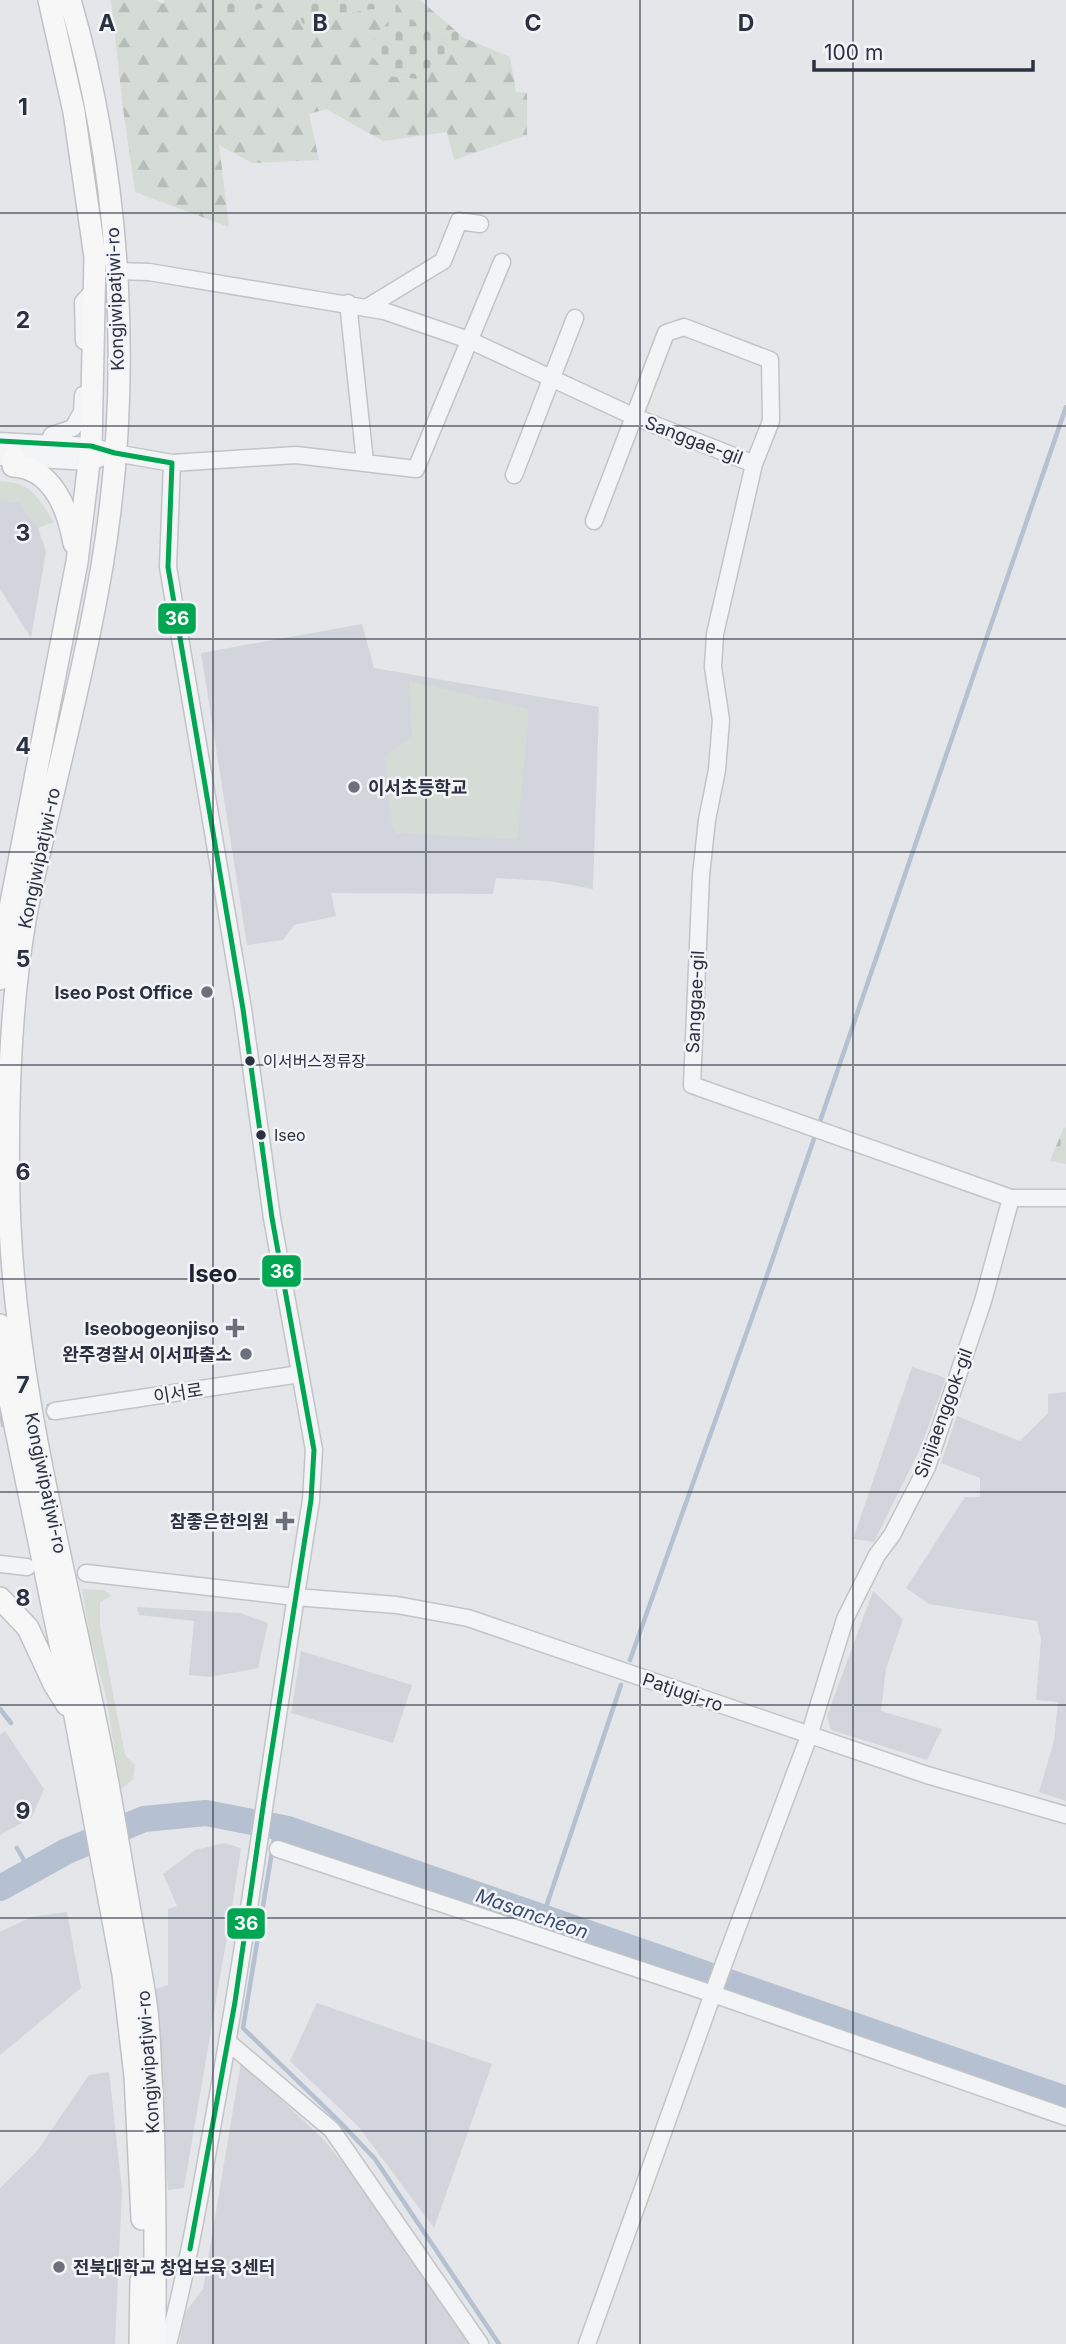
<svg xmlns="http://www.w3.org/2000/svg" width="1066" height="2344" viewBox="0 0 1066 2344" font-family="Inter,'Noto Sans KR',sans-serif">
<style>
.built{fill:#d3d5dc}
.grass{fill:#d4dcd5}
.forest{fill:url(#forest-firs)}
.cemetery{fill:url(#cemetery-stones)}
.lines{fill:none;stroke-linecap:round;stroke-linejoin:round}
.stream{stroke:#b5c0d0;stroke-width:4.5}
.river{stroke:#b5c0d0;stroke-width:26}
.minor-tunnel{stroke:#bfc2c7;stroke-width:16;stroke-dasharray:16 8;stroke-linecap:butt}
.minor-casing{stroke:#c2c4c7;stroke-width:19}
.major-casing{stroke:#c1c2c6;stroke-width:24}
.minor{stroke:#f3f4f5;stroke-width:16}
.major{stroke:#f7f7f7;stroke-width:21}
.bus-1-casing{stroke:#f3f4f7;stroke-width:10}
.bus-1{stroke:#00a651;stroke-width:5}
.grid{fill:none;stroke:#2c3141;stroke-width:2;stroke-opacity:0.55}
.poi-dot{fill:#6c707c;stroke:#f3f4f7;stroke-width:2.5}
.bus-dot{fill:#2c3141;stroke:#f3f4f7;stroke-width:2.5}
.labels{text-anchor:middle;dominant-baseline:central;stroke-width:5;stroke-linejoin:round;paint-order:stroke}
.bus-label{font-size:16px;fill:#2c3141;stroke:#f3f4f7;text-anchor:start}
.street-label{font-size:18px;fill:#2c3141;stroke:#f3f4f7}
.poi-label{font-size:18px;font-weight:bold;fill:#2c3141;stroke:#f3f4f7;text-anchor:end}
.water-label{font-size:19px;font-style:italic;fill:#3a4c71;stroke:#f3f4f7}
.district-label{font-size:24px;font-weight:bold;fill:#1e2332;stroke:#f3f4f7}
.grid-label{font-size:23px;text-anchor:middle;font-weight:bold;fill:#2c3141;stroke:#f3f4f7;stroke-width:5;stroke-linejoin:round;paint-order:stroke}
.line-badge{stroke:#f3f4f7;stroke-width:2.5}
.badge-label{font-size:19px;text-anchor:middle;font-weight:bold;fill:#fff}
</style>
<defs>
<pattern id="forest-firs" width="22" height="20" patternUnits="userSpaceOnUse" patternTransform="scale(1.75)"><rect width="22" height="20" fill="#d4dcd5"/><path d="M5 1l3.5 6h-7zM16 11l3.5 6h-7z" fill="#b6bdb8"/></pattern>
<pattern id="cemetery-stones" width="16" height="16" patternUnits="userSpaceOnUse" patternTransform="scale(1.75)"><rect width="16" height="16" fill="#d4dcd5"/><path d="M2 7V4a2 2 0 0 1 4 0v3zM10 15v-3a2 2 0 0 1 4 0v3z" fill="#b6bdb8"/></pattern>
</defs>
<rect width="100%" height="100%" fill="#e4e6e9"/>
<path class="built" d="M0 501 19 502 38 528 46 552 31 638 0 589Z
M362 624 374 668 599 707 593 889 549 881 496 878 493 894 331 893 336 916 294 925 283 940 247 945 201 653Z
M912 1367 946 1378 920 1449 874 1542 853 1539Z
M1066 1392V1801L1039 1792 1054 1741 1058 1702 1036 1700 1041 1640 1037 1621 929 1604 906 1588 965 1497H980V1478L941 1463 957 1416 1020 1441 1048 1413V1394Z
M873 1591 903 1619 886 1669 881 1711 942 1729 927 1760 831 1730 827 1716Z
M137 1607 240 1613 268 1623 258 1668 210 1677 189 1675 194 1621 139 1615Z
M301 1651 412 1685 393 1743 291 1713Z
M5 1731 44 1789 32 1817 0 1835V1735Z
M224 1843 241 1848 232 1907 184 2188 168 2190 152 1990 168 1985V1909L177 1906 163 1874 195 1850Z
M67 1912 81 1988 0 2055V1932L31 1917Z
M317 2003 492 2064 434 2228 358 2126 290 2061Z
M241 2062 323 2139 348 2169 469 2344H179L185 2313 203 2289Z
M109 2072 122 2190 115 2344H0V2188L37 2151 89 2075Z"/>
<path class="grass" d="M0 481C33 483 37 497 54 522L38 528 19 502 0 501Z
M409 681 529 709 517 839 396 833 392 824 384 757 412 737Z
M82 1589 104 1590 111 1596 100 1602V1626L125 1755 135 1765 133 1779 121 1790 106 1696 90 1637Z"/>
<path class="forest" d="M111 0H156L163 4 165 0H218L215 1 263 7 259 0H296L315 28 336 0H339L341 14 373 9 391 18 390 76 417 79 462 37 510 57 516 92 527 93V135L454 160 447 132 383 141 326 109 309 114 319 160 252 163 219 145 229 227 135 192 123 108Z
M395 0H420L455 30 447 34C426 29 405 22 395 0Z"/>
<path class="cemetery" d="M218 0H259L264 7 234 19 215 2Z
M296 0H336L315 28 302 23Z
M339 0H395C405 22 426 29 447 34L455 30 462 37 418 79 390 76 366 50 391 18 373 9 340 14Z
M1064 1127 1066 1128V1164L1050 1161Z"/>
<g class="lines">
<path class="stream" d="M630 1660 765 1281 1066 407
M0 1709 11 1723
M276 1827 243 2028 340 2122 375 2159 499 2344
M17 1848 30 1871
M542 1919 621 1685"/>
<path class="river" d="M0 1888 67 1851 144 1819 206 1813 288 1829 1066 2099"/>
<path class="minor-tunnel" d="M0 1419 55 1411"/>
<g class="minor-casing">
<path id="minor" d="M116 271 149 272 384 311 469 340 635 417 754 464
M348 303 365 462
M366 308 443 261 459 221 480 224
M84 341 83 302 95 289
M0 441 91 446 115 453 172 463 168 567 243 1009 272 1218 314 1450 311 1500C278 1704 252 1908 215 2111 201 2189 188 2267 168 2344
M48 443 52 435 73 428 82 412 83 395
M0 457 90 462 99 459
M172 463 296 455 416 469 502 262
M514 475 575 318
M594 521 666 333 684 327 770 360 771 421 754 464 715 634 713 667 721 720 717 770 707 820 701 875 692 1085 1011 1198H1066
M55 1411 300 1374
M0 1564 27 1567
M86 1573 295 1597 397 1605 468 1618 927 1775 1066 1815
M278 1849 713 1994 1066 2117
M228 2042 332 2130 480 2344
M587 2344 724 1963 809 1736 845 1619 877 1555 892 1535 927 1467 983 1301 1011 1198"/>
</g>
<g class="major-casing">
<path id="major" d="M70 0C122 180 133 381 102 566 86 660 62 753 41 846 35 873 28 900 24 927 9 1017 7 1110 9 1201 14 1388 66 1570 102 1752 113 1807 121 1862 131 1917 136 1948 143 1979 147 2011 150 2038 150 2066 152 2094 156 2177 155 2260 155 2344
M14 457 13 466C53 468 68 510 74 543
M0 979 9 913 77 562 91 446 95 257 74 112 49 0
M0 1325 7 1387 75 1716 123 1974 135 2076 142 2219
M0 1598 28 1628 54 1684 67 1705
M140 2344 141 2280"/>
</g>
<use href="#minor" class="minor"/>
<use href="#major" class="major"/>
<g class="bus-1-casing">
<path id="bus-1" d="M0 441 91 446 115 453 172 463 168 567 243 1009 272 1218 314 1450 311 1500 264 1800 235 2002 190 2249"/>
</g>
<use href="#bus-1" class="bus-1"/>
</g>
<path class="grid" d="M213 0V2344M426 0V2344M640 0V2344M853 0V2344M0 213H1066M0 426H1066M0 639H1066M0 852H1066M0 1065H1066M0 1279H1066M0 1492H1066M0 1705H1066M0 1918H1066M0 2131H1066"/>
<g class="poi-dot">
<circle cx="354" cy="787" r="7"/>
<circle cx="207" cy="992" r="7"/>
<path d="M231.5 1317.5h7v7h7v7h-7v7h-7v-7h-7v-7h7z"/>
<circle cx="246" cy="1354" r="7"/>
<path d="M281.5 1510.5h7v7h7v7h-7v7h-7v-7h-7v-7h7z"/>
<circle cx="59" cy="2267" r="7"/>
</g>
<g class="bus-dot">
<circle cx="250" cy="1061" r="6"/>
<circle cx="261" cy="1135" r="6"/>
</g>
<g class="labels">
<g class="bus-label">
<text x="263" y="1061">이서버스정류장</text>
<text x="274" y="1135">Iseo</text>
</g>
<g class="street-label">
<text transform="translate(115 299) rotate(-92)">Kongjwipatjwi-ro</text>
<text transform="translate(694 440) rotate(21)">Sanggae-gil</text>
<text transform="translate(39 858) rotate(-78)">Kongjwipatjwi-ro</text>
<text transform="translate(695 1002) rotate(-87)">Sanggae-gil</text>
<text transform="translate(178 1393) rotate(-9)">이서로</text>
<text transform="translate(943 1413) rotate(-70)">Sinjiaenggok-gil</text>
<text transform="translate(46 1483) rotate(78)">Kongjwipatjwi-ro</text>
<text transform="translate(683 1692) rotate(19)">Patjugi-ro</text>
<text transform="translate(148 2062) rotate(-94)">Kongjwipatjwi-ro</text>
</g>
<g class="poi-label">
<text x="368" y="787" text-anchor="start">이서초등학교</text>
<text x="193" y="992">Iseo Post Office</text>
<text x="219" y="1328">Iseobogeonjiso</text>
<text x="232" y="1354">완주경찰서 이서파출소</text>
<text x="269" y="1521">참좋은한의원</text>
<text x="73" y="2267" text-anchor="start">전북대학교 창업보육 3센터</text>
</g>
<g class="water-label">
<text transform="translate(532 1914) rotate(19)">Masancheon</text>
</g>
<g class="district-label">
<text x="213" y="1273">Iseo</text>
</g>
</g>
<g class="grid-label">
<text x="107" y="31">A</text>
<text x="320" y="31">B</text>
<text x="533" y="31">C</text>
<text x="746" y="31">D</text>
<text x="23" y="115">1</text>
<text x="23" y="328">2</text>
<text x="23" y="541">3</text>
<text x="23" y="754">4</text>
<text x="23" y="967">5</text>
<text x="23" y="1180">6</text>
<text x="23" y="1393">7</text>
<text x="23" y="1606">8</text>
<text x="23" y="1819">9</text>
</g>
<g class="line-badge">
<rect x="157" y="602" width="40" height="33" rx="7" fill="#00a651"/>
<rect x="261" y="1254" width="41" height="34" rx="7" fill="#00a651"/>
<rect x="226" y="1907" width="40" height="33" rx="7" fill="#00a651"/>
</g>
<g class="badge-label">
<text x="177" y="625">36</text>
<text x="282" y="1278">36</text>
<text x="246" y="1930">36</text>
</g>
<path d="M814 60v10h219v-10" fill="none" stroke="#2c3141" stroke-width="3.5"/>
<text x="824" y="60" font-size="21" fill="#2c3141" stroke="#f3f4f7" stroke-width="5" paint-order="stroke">100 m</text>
</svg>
